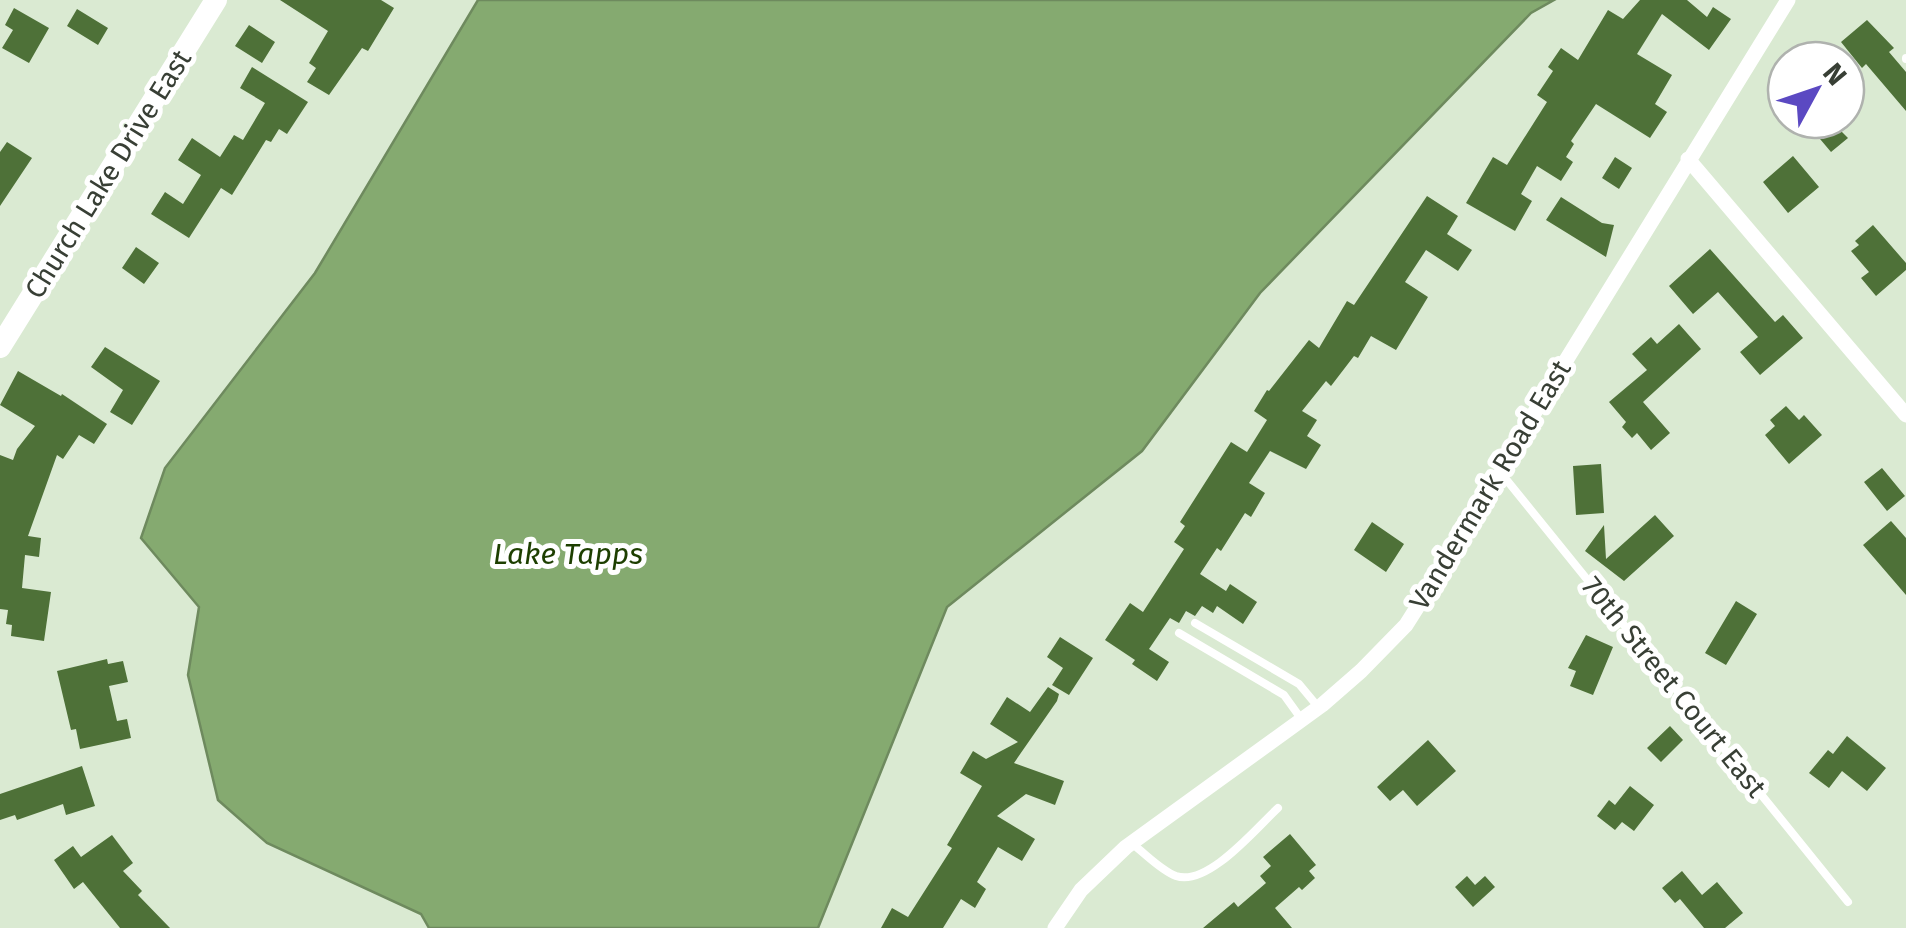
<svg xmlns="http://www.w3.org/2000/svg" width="1906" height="928" viewBox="0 0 1906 928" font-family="'Fira Sans',sans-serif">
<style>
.water{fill:#85aa70;stroke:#6e8a5e;stroke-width:2.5}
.building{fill:#4e7138}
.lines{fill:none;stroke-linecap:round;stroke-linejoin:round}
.lane{stroke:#fff;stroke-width:8}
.street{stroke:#fff;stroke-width:15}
.secondary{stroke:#fff;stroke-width:22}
.labels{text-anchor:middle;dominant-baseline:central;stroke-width:10;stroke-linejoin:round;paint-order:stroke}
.street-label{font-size:28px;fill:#383f35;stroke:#fff}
.water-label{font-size:30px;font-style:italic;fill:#1d3f00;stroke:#fff}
</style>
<rect width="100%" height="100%" fill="#daead2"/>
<path class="water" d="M478 0H1554L1531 13 1260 293 1142 451 947 607 818 928H429L421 914 267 843 218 800 188 675 199 607 141 538 165 468 315 273Z"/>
<path class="building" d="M280 0H381L394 8 368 51 362 48 329 95 307 82 316 68 309 63 328 31Z
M1640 0H1687L1707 17 1713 7 1731 19 1709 50 1662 14 1637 54 1672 75 1655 104 1667 112 1650 138 1596 104 1571 141 1574 144 1566 157 1573 162 1561 181 1537 166 1521 194 1532 201 1515 231 1466 203 1493 157 1507 165 1547 102 1537 95 1553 71 1548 67 1561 48 1578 60 1608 10 1623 19Z
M14 8 49 28 29 63 2 48 13 30 5 25Z
M77 9 108 28 98 45 67 26Z
M1867 20 1894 48 1889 52 1906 72V111L1866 64 1862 68 1841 42Z
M249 25 275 42 262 63 235 46Z
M252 67 308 102 287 134 279 129 271 142 266 140 232 195 221 188 189 238 151 214 165 192 183 204 201 175 178 160 192 138 220 157 234 135 243 140 265 103 240 88Z
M1804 120H1853L1840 130 1848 138 1831 152Z
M7 142 32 158 0 206V152Z
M1793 156 1819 187 1788 213 1763 182Z
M1615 157 1632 168 1619 189 1602 178Z
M1427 196 1458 216 1447 234 1472 250 1458 271 1426 250 1405 282 1428 297 1396 350 1371 336 1358 358 1354 356 1331 386 1326 381 1302 411 1317 420 1307 436 1321 445 1306 469 1270 451 1249 483 1265 493 1251 517 1245 513 1221 551 1217 548 1200 574 1226 591 1230 584 1257 602 1243 624 1217 606 1213 613 1202 606 1195 616 1186 611 1179 623 1170 618 1149 649 1169 662 1157 681 1132 664 1135 660 1105 640 1130 603 1143 612 1184 549 1174 542 1185 526 1180 522 1231 442 1247 452 1267 420 1254 411 1267 390 1269 391 1309 340 1319 348 1347 301 1354 305Z
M1561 197 1602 223 1614 225 1606 257 1546 220Z
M1873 225 1906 263V270L1876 296 1861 278 1869 272 1851 251 1859 245 1855 241Z
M136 247 159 263 144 284 122 268Z
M1710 249 1775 322 1783 315 1803 338 1760 375 1740 352 1758 337 1718 292 1693 314 1669 286Z
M1679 324 1701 349 1643 402 1670 433 1651 450 1637 433 1632 438 1622 427 1626 422 1609 402 1647 370 1632 354 1651 337 1657 344Z
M105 347 160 381 132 425 110 412 123 390 91 367Z
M18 371 61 396 62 394 107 424 94 444 79 435 63 459 57 455 28 536 41 538 39 557 25 555 22 588 51 592 44 641 11 636 12 625 6 624 8 610 0 609V455L13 460 17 449 35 426 0 405Z
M1786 406 1799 420 1804 415 1822 435 1789 464 1765 435 1775 426 1770 420Z
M1601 464 1604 513 1576 515 1573 466Z
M1882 468 1905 496 1887 511 1864 482Z
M1655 515 1674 536 1624 581 1585 551 1604 525 1606 559Z
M1891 521 1906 538V595L1863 545Z
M1372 522 1404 544 1386 572 1354 550Z
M1736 601 1757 614 1726 665 1705 653Z
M1586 635 1613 647 1593 695 1570 686 1576 671 1568 668Z
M1060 637 1093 658 1069 695 1052 685 1063 668 1047 657Z
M107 659 108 664 123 661 128 682 109 686 117 721 127 719 131 738 80 749 76 729 71 730 57 671Z
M1048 687 1059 694 1057 701 1014 763 1064 781 1055 805 1026 794 997 816 1035 839 1022 861 998 847 977 882 986 889 975 908 961 899 943 928H881L892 908 908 917 952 848 947 845 982 786 960 773 973 751 986 759 1018 742 990 724 1007 697 1030 712Z
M1670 726 1683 740 1661 762 1647 748Z
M1847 736 1886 768 1867 791 1842 771 1829 788 1809 773 1828 750 1833 754Z
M1428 740 1456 771 1417 806 1403 790 1390 801 1377 787Z
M82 766 95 806 66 815 63 804 17 820 15 815 0 820V794Z
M1630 786 1654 805 1634 831 1622 822 1615 830 1597 816 1609 800 1615 805Z
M1290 834 1316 865 1309 871 1315 878 1302 890 1299 887 1275 908 1292 928H1203L1234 902 1238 907 1266 883 1260 876 1271 866 1263 857Z
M112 835 133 863 123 871 142 891 138 895 170 928H120L83 882 74 889 54 860 73 846 81 857Z
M1682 871 1702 895 1717 882 1743 913 1725 928H1704L1680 899 1675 903 1662 888Z
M1467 876 1475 885 1485 876 1495 887 1473 907 1455 887Z"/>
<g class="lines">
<path class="lane" d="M1906 59V58
M1501 473 1848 902
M1195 623 1299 684 1319 708
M1179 633 1284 695 1302 720
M1131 843C1145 853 1160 870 1176 876 1208 887 1256 828 1278 808"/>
<path class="street" d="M1688 159 1906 415
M1055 928 1081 890 1126 847 1322 705 1361 671 1406 625 1492 489 1541 401 1788 0"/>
<path class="secondary" d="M0 347 216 0"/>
</g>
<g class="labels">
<g class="street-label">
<text transform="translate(108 174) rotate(-58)">Church Lake Drive East</text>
<text transform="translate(1490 485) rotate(-59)">Vandermark Road East</text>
<text transform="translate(1674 687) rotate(51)">70th Street Court East</text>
</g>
<g class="water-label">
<text x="568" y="554">Lake Tapps</text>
</g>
</g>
<g transform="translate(1816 90) rotate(50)"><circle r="48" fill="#ffffff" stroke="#afb2ae" stroke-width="2.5"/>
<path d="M0-8L18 38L0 25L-18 38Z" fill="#5b49c2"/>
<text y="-15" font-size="28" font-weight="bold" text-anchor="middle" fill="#383f35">N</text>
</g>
</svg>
